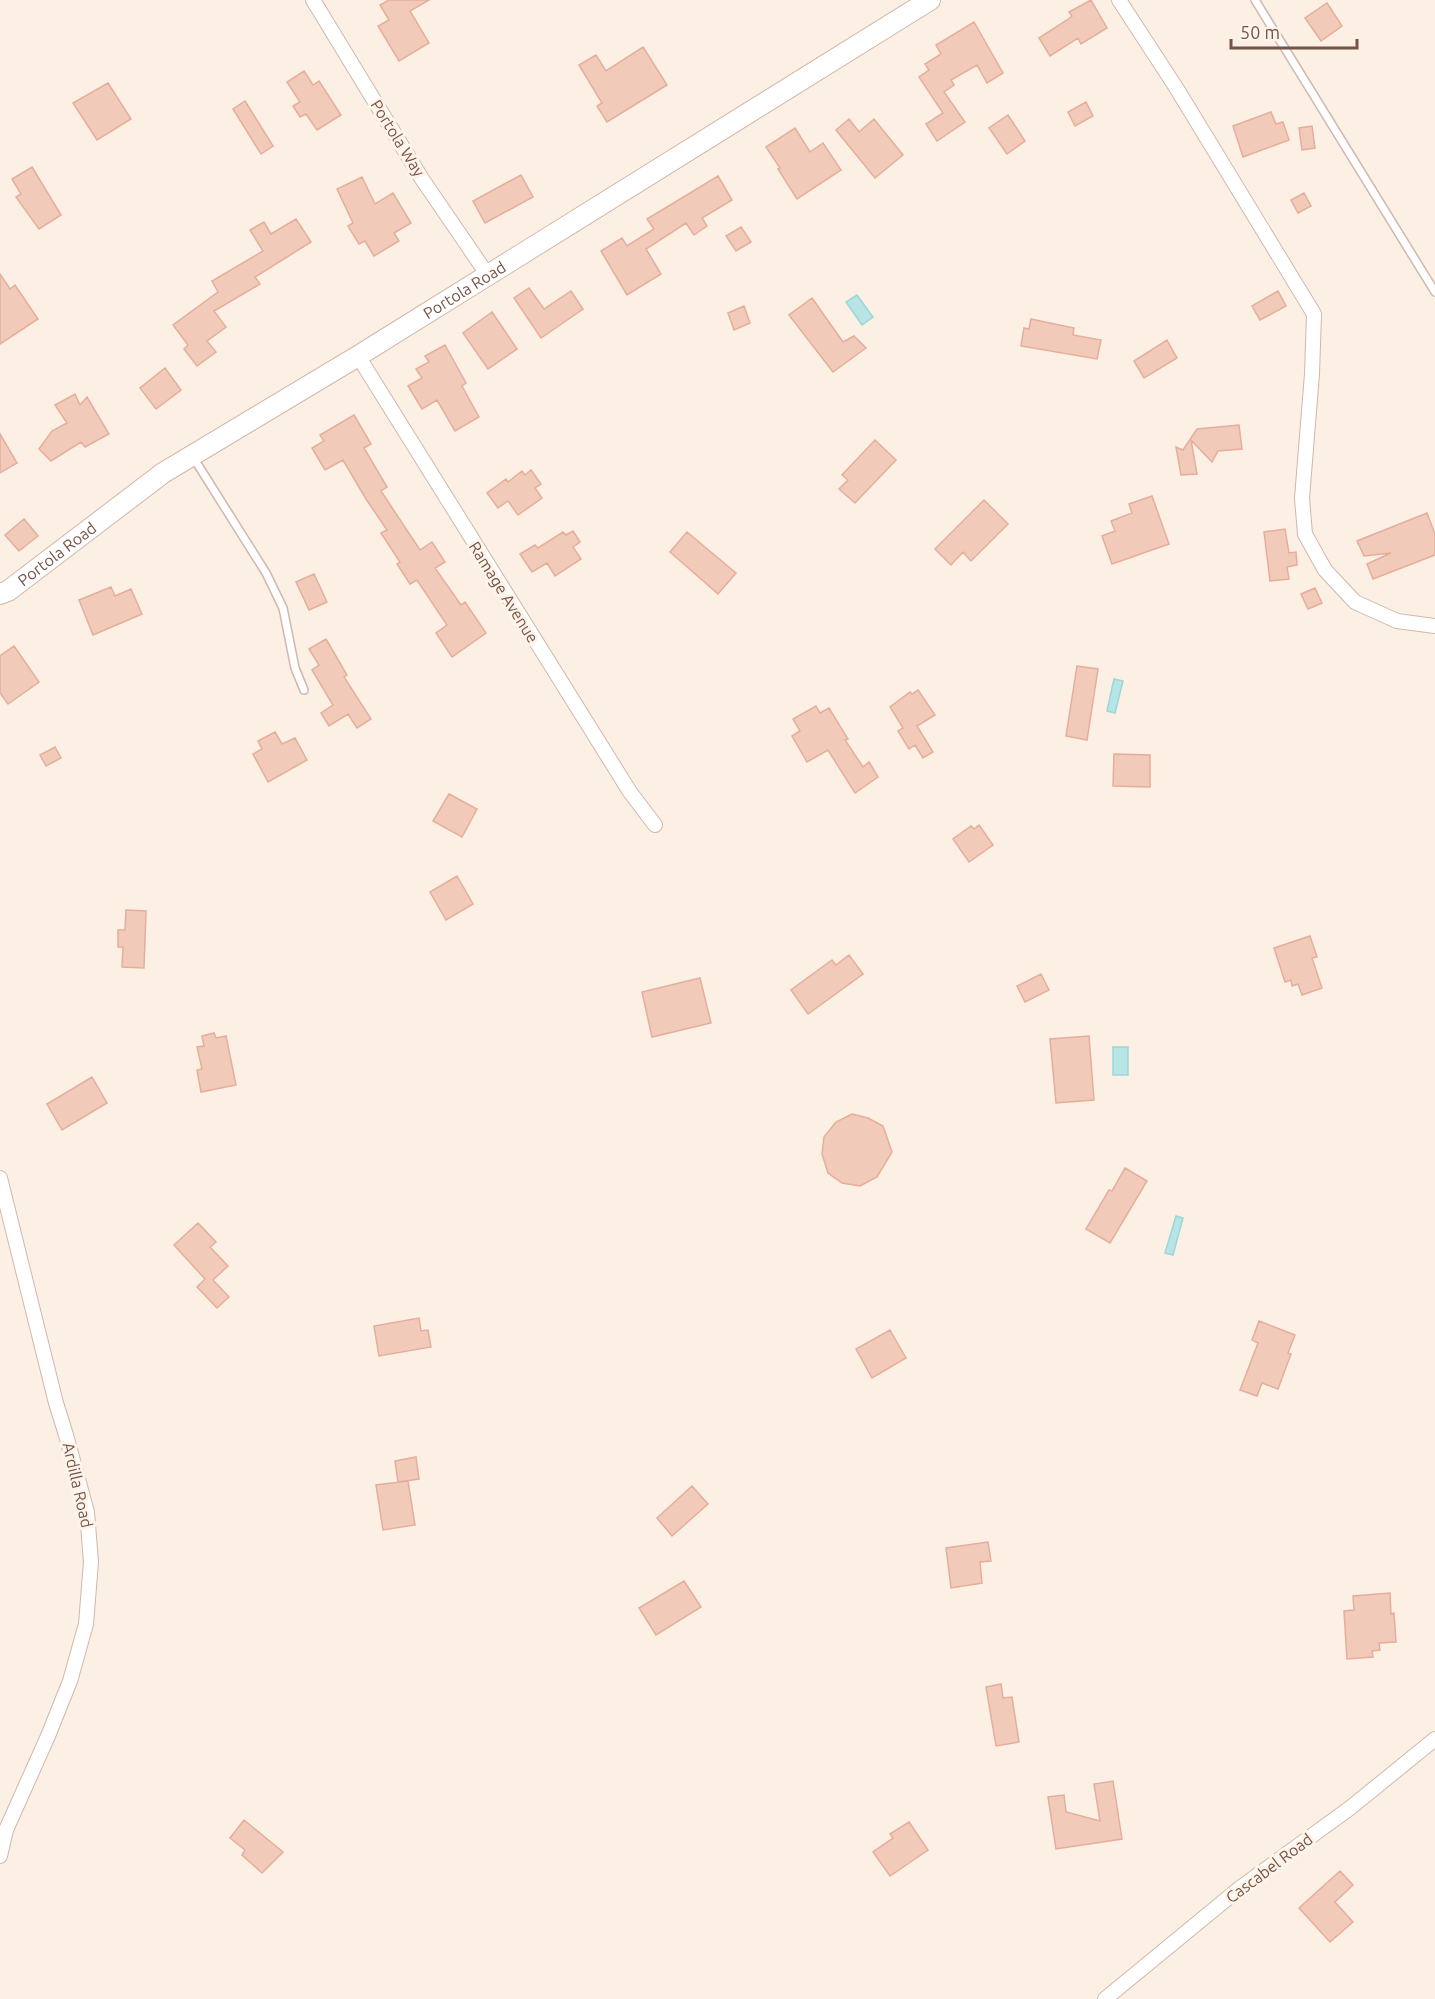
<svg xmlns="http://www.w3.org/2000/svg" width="1435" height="1999" viewBox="0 0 1435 1999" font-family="Ubuntu,sans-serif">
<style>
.water{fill:#b7e5e6;stroke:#9dd6d8;stroke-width:1.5}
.building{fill:#f2caba;stroke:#e5ae9a;stroke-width:1.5}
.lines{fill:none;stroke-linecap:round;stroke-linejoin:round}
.lane-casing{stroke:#d0b8ac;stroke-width:10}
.street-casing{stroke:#d0b8ac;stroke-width:16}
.secondary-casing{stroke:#d3b7a9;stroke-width:22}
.lane{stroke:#fff;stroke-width:7}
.street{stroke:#fff;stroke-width:14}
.secondary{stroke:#fff;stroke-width:20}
.labels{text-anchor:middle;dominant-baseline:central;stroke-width:6;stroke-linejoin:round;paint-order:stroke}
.street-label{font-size:16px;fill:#755348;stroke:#fff4e9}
</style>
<rect width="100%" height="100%" fill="#fcefe3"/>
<path class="water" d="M857 295 873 317 862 325 846 302Z
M1114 679 1123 681 1115 713 1107 711Z
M1113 1047H1128V1075H1113Z
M1176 1216 1183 1218 1173 1255 1165 1253Z"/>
<path class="building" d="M389 0H429L410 11 429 43 399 61 378 26 389 20 380 5Z
M1091 0 1107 28 1081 44 1078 38 1050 56 1039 38 1067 20 1072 16 1069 12Z
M1327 3 1342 26 1321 41 1305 18Z
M974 22 1003 73 987 83 977 65 951 80 954 85 944 92 965 122 937 141 926 124 943 113 919 77 929 70 925 64 941 54 936 45Z
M643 47 667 85 607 122 597 106 602 103 579 65 596 55 606 71Z
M304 71 313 85 319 81 341 115 317 130 306 114 300 117 293 106 300 102 287 82Z
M108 83 131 119 97 140 73 103Z
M245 101 273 146 261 154 233 109Z
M1086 102 1093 116 1075 126 1068 112Z
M1271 112 1276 124 1283 122 1289 140 1243 157 1233 126Z
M1008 115 1025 141 1007 154 989 128Z
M849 119 859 132 874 119 903 155 875 178 836 130Z
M1312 126 1315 148 1302 150 1299 128Z
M795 128 810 152 823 143 841 170 797 199 778 169 780 168 766 147Z
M32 167 61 215 39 229 16 197 21 194 12 179Z
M521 175 533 197 485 223 473 201Z
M718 176 732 200 702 218 707 226 694 235 686 223 646 249 661 274 627 295 601 251 622 238 627 246 654 229 647 219Z
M362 177 375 204 393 193 411 223 394 233 399 241 374 256 365 241 359 244 348 226 353 223 337 189Z
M1304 193 1311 206 1298 213 1291 200Z
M296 219 311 242 255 277 260 284 214 311 226 327 207 341 216 352 197 366 184 349 188 345 173 325 218 292 212 281 263 251 250 230 264 222 271 234Z
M741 227 751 242 736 251 726 236Z
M0 274 10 289 15 285 38 319 0 344Z
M529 288 544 309 571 291 583 309 541 338 514 298Z
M1278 291 1286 306 1260 320 1252 306Z
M812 298 843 342 854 336 866 348 833 372 789 315Z
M744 306 750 323 734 330 728 313Z
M492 312 517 349 488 369 463 333Z
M1031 319 1074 328 1073 335 1101 340 1097 359 1021 346 1024 328 1029 329Z
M1167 340 1177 358 1144 378 1134 361Z
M445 345 466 383 462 386 479 417 455 431 437 400 422 409 408 386 422 378 416 369 429 362 425 356Z
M165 368 181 390 156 409 140 388Z
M75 394 80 405 87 397 109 434 85 447 81 442 51 461 39 449 52 431 67 423 55 405Z
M354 415 371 444 364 448 387 487 381 491 420 550 432 542 445 562 435 568 461 605 465 602 486 633 452 657 436 633 447 625 417 580 410 584 397 564 400 562 381 533 387 530 366 499 343 460 325 470 312 448 324 441 320 435Z
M1239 425 1242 449 1218 451 1212 462 1191 440 1197 474 1181 475 1176 447 1183 450 1197 429Z
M0 434 17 463 0 473Z
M875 440 896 460 855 503 839 489 848 480 842 475Z
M531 470 541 484 535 488 542 498 518 515 508 501 498 508 487 493 506 479 508 482 522 471 525 475Z
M1152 496 1169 544 1112 564 1102 536 1115 531 1111 521 1132 513 1129 504Z
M984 500 1008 524 971 561 963 552 951 565 935 549Z
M1427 513 1435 534V555L1373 579 1367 564 1391 553 1364 556 1357 541Z
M24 519 38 536 19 551 5 535Z
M1285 529 1289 553 1296 552 1297 565 1287 567 1289 579 1270 581 1264 532Z
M573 531 580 542 573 547 581 559 555 576 547 563 532 572 520 554 535 545 538 548 563 532 566 535Z
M687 532 736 573 718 594 670 552Z
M314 574 327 602 309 610 296 582Z
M111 587 115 596 131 589 142 614 93 635 79 600Z
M1315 588 1322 603 1308 609 1301 594Z
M326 639 347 675 344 677 371 719 357 728 348 714 329 726 321 713 333 705 312 670 319 665 309 649Z
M14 646 39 682 8 704 0 693V656Z
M1077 666 1098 669 1087 740 1066 736Z
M918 690 935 715 917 726 933 752 923 758 915 745 909 749 898 731 903 728 890 707 910 692 912 694Z
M816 706 820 713 829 708 848 739 845 740 863 767 869 762 878 777 855 793 828 750 807 762 792 736 800 731 793 719Z
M275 732 282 744 295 738 307 760 268 782 253 754 262 749 258 741Z
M55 747 61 758 46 766 40 755Z
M1114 754 1150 755V787L1113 786Z
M449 794 477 809 462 837 433 821Z
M979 825 993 845 969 862 953 839 971 826 974 829Z
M457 876 473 904 446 920 430 892Z
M126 910 146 911 144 968 122 967 123 947H118V930H125Z
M1310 936 1317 957 1312 958 1322 988 1302 995 1298 984 1292 986 1291 980 1285 982 1274 948Z
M849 955 863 974 808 1014 791 990 832 960 836 965Z
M1041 974 1049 990 1025 1002 1017 986Z
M700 978 711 1023 652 1037 642 992Z
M214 1033 216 1038 226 1036 236 1085 201 1092 197 1070 202 1069 197 1047 204 1046 202 1036Z
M1089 1036 1094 1100 1056 1103 1050 1039Z
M92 1077 107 1103 62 1130 47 1104Z
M852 1114 868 1118 883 1126 892 1152 877 1177 860 1186 842 1183 828 1173 822 1154 824 1137 836 1122Z
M1125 1168 1147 1181 1110 1243 1086 1229 1109 1190 1112 1191Z
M198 1223 216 1242 210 1247 228 1266 213 1280 229 1297 217 1308 197 1287 205 1279 174 1245Z
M419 1318 421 1331 428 1330 431 1347 379 1356 374 1326Z
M1259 1321 1295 1335 1288 1353 1291 1354 1278 1389 1262 1383 1257 1396 1240 1390 1258 1343 1252 1340Z
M890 1330 906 1358 872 1378 856 1349Z
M416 1457 419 1479 398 1482 395 1461Z
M408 1481 415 1525 383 1530 376 1485Z
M692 1486 708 1504 672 1536 657 1518Z
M988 1542 991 1561 980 1562 982 1583 951 1588 946 1548Z
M684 1581 701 1607 656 1635 639 1608Z
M1390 1593 1391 1614 1394 1613 1396 1642 1379 1643 1380 1650 1372 1651 1373 1657 1347 1659 1344 1611 1354 1610 1353 1596Z
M1001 1684 1003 1698 1012 1697 1019 1742 996 1746 986 1687Z
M1113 1781 1122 1839 1056 1849 1048 1797 1064 1795 1066 1812 1100 1821 1094 1784Z
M244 1820 283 1852 262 1873 242 1855 245 1850 230 1838Z
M909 1822 928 1850 890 1876 873 1852 893 1838 890 1834Z
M1340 1871 1353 1885 1335 1902 1353 1922 1330 1942 1299 1908Z"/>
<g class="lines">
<g class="lane-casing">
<path id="lane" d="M1255 0 1435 292
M193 457 266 573 283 608 295 668 304 690"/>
</g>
<g class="street-casing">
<path id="street" d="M313 0 422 179 487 274
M1119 0 1177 89 1314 314 1312 374 1302 498 1305 534 1325 570 1355 602 1397 621 1435 626
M358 356 630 792 655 825
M0 1178 56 1403 66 1435 87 1512 91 1562 86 1624 70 1681 48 1736 6 1830 0 1856
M1105 1999 1240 1888 1350 1808 1435 1739"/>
</g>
<g class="secondary-casing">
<g id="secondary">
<path id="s1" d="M0 594 8 591 163 473 358 356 930 0"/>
</g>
</g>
<use href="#lane" class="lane"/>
<use href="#street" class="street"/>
<use href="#secondary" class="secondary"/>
</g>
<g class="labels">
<g class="street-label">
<text transform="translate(398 138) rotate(58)">Portola Way</text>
<text stroke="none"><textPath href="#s1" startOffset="556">Portola Road</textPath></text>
<text stroke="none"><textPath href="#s1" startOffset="70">Portola Road</textPath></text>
<text transform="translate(504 592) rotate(58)">Ramage Avenue</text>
<text transform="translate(78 1485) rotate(77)">Ardilla Road</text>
<text transform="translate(1269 1868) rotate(-37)">Cascabel Road</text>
</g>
</g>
<path d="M1231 39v9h126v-9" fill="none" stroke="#755348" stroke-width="3"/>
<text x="1240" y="39" font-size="18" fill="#755348" stroke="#fff4e9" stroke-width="4.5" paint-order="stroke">50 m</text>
</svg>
